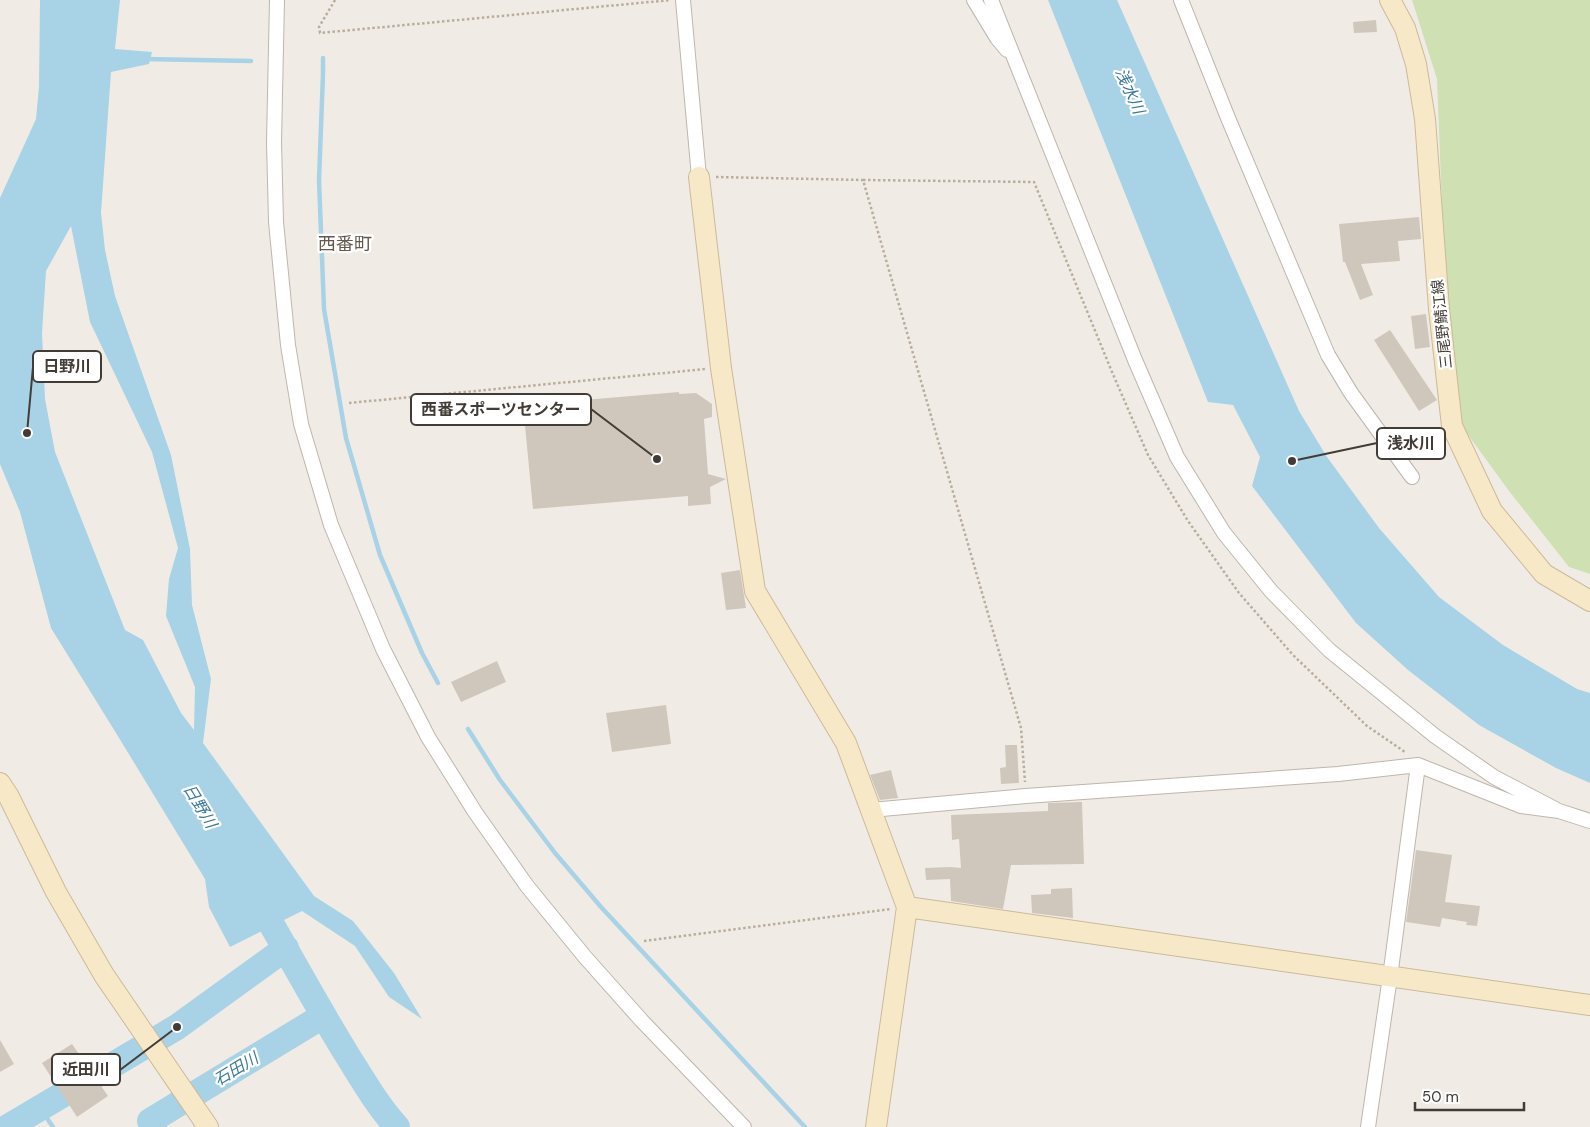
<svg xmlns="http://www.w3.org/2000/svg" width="1590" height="1127" viewBox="0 0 1590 1127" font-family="'DM Sans','Noto Sans JP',sans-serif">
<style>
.green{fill:#cfe0b3}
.water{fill:#a8d2e6;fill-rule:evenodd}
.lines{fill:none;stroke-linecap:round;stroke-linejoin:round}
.stream{stroke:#a8d2e6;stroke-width:4.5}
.river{stroke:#a8d2e6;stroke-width:26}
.building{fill:#d0c7bc}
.street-casing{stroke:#bdb6ac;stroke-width:16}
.secondary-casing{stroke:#cbba9a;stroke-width:22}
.path{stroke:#baad9c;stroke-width:2.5;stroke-dasharray:2.5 2.5;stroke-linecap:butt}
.street{stroke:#fff;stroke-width:14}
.secondary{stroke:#f7e8c8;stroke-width:20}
.labels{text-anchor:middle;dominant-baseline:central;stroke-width:4.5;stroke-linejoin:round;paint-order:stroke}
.street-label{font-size:15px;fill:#423c36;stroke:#fff}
.water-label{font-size:16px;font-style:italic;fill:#3b7999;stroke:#fff}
.quarter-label{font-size:18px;fill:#63594e;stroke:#fff}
.leader{fill:none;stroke:#423c36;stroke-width:2}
.callout-dot{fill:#423c36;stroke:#fff;stroke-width:2}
.callout{fill:#fff;stroke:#423c36;stroke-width:2}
.callout-label{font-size:16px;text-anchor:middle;font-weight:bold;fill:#423c36}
</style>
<rect width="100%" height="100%" fill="#f0ece5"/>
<path class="green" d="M1412 0H1590V574L1569 567 1509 491 1450 410 1437 79Z"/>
<path class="water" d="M40 0H120L115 49 152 52 149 64 111 72 101 213 105 250 115 296 171 455 190 549 192 605 211 679 203 743 314 896 353 921 394 973 422 1019 389 997 355 946 302 911 230 947 209 907 205 879 116 733 51 628 20 512 0 464V198L36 119 39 87ZM71 226 90 322 152 452 178 548 169 579 166 616 195 687 194 730 181 713 143 640 125 630 55 452 45 399 42 333 46 271Z
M1048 0H1117L1299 411 1327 457 1379 528 1439 597 1503 645 1577 689 1590 693V783L1556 768 1479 725 1408 670 1356 623 1252 486 1260 457 1233 405 1208 402Z"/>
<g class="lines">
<path class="stream" d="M323 58V74L319 180 324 309 346 438 380 555 422 653 438 683
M144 59 251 61
M468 729 500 780 555 853 601 907 805 1127
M40 1108 53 1127
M142 1127 150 1121"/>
<path class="river" d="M255 896C287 950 316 1005 349 1058 364 1082 378 1106 397 1127
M8 1127 177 1027 286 948
M154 1127 150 1121 323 1016"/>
</g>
<path class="building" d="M1376 20 1377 32 1354 33 1353 22Z
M1419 217 1421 239 1398 241 1400 261 1361 264 1373 295 1360 300 1345 262H1343L1339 224Z
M1426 314 1430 347 1415 349 1411 316Z
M1390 330 1437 400 1419 411 1374 340Z
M679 392V394L696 393 712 404V417L704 419 708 474 726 479 710 487 711 504 688 506V496L533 509 523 405Z
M740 570 746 608 726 610 721 573Z
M497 661 506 682 461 702 451 682Z
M666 705 671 744 612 752 606 713Z
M1005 745H1017L1019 783 1001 784 1000 768 1006 767Z
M891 770 898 798 880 800 870 775Z
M1082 802 1084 864 1011 865 1003 909 951 901 950 879 926 880 925 868 950 867 961 868 959 839 952 840 951 815 1048 811V803Z
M1416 850 1452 855 1445 902 1480 906 1477 926 1466 925 1467 922 1442 918 1440 927 1406 922Z
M1072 888 1073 918 1032 913 1031 895 1051 894V889Z
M0 1040 14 1064 0 1072Z
M72 1044 108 1096 77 1117 42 1063Z"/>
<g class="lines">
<g class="street-casing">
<path id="street" d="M277 0 274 142 276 222 288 345 301 424 331 525 383 649 428 737 475 812 527 886 585 957 642 1021 744 1127
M683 0 699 177
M974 0 997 38 1007 50
M991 0 1135 360 1177 457 1224 533 1271 591 1329 650 1435 736 1494 777 1559 811
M1181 0 1228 118 1328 355 1351 393 1412 477
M871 810 1026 796 1338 774 1418 765 1521 806 1559 811 1590 821
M1368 1127 1390 977 1418 765"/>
</g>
<g class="secondary-casing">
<path id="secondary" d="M1390 0 1405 28 1416 64 1425 119 1439 309 1452 426 1492 511 1544 574 1590 601
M699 177 721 368 755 591 846 743 907 907 876 1127
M0 783 8 795 56 892 104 975 208 1127
M907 907 1590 1005"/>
</g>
<path class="path" d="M335 0 319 27 320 33 671 0
M716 177 863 180 1021 728 1025 782
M863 180 1034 182 1112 372 1148 455 1188 521 1239 593 1293 655 1367 726 1405 752
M349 403 706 369
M644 941 891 909"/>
<use href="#street" class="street"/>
<use href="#secondary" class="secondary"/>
</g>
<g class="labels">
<g class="street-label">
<text transform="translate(1442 324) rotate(-96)">三尾野鯖江線</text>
</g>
<g class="water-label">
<text transform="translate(1130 91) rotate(66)">浅水川</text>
<text transform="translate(200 806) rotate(59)">日野川</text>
<text transform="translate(236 1069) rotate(-31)">石田川</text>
</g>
<g class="quarter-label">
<text x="345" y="244">西番町</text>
</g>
</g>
<path class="leader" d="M27 433L33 367M657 459L591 409M1292 461L1377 443M177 1027L120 1070"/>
<g class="callout-dot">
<circle cx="27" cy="433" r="5"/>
<circle cx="657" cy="459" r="5"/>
<circle cx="1292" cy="461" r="5"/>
<circle cx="177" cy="1027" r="5"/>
</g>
<g class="callout">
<rect x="33" y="351" width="68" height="31" rx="5"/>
<rect x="411" y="394" width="180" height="31" rx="5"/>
<rect x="1377" y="428" width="68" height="31" rx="5"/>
<rect x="52" y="1054" width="68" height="31" rx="5"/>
</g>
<g class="callout-label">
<text x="67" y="372">日野川</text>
<text x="501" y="415">西番スポーツセンター</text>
<text x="1411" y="449">浅水川</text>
<text x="86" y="1075">近田川</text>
</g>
<path d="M1415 1102v8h109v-8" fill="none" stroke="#423c36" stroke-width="2.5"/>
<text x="1422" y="1102" font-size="15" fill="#423c36" stroke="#ffffff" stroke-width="4" paint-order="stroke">50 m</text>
</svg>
